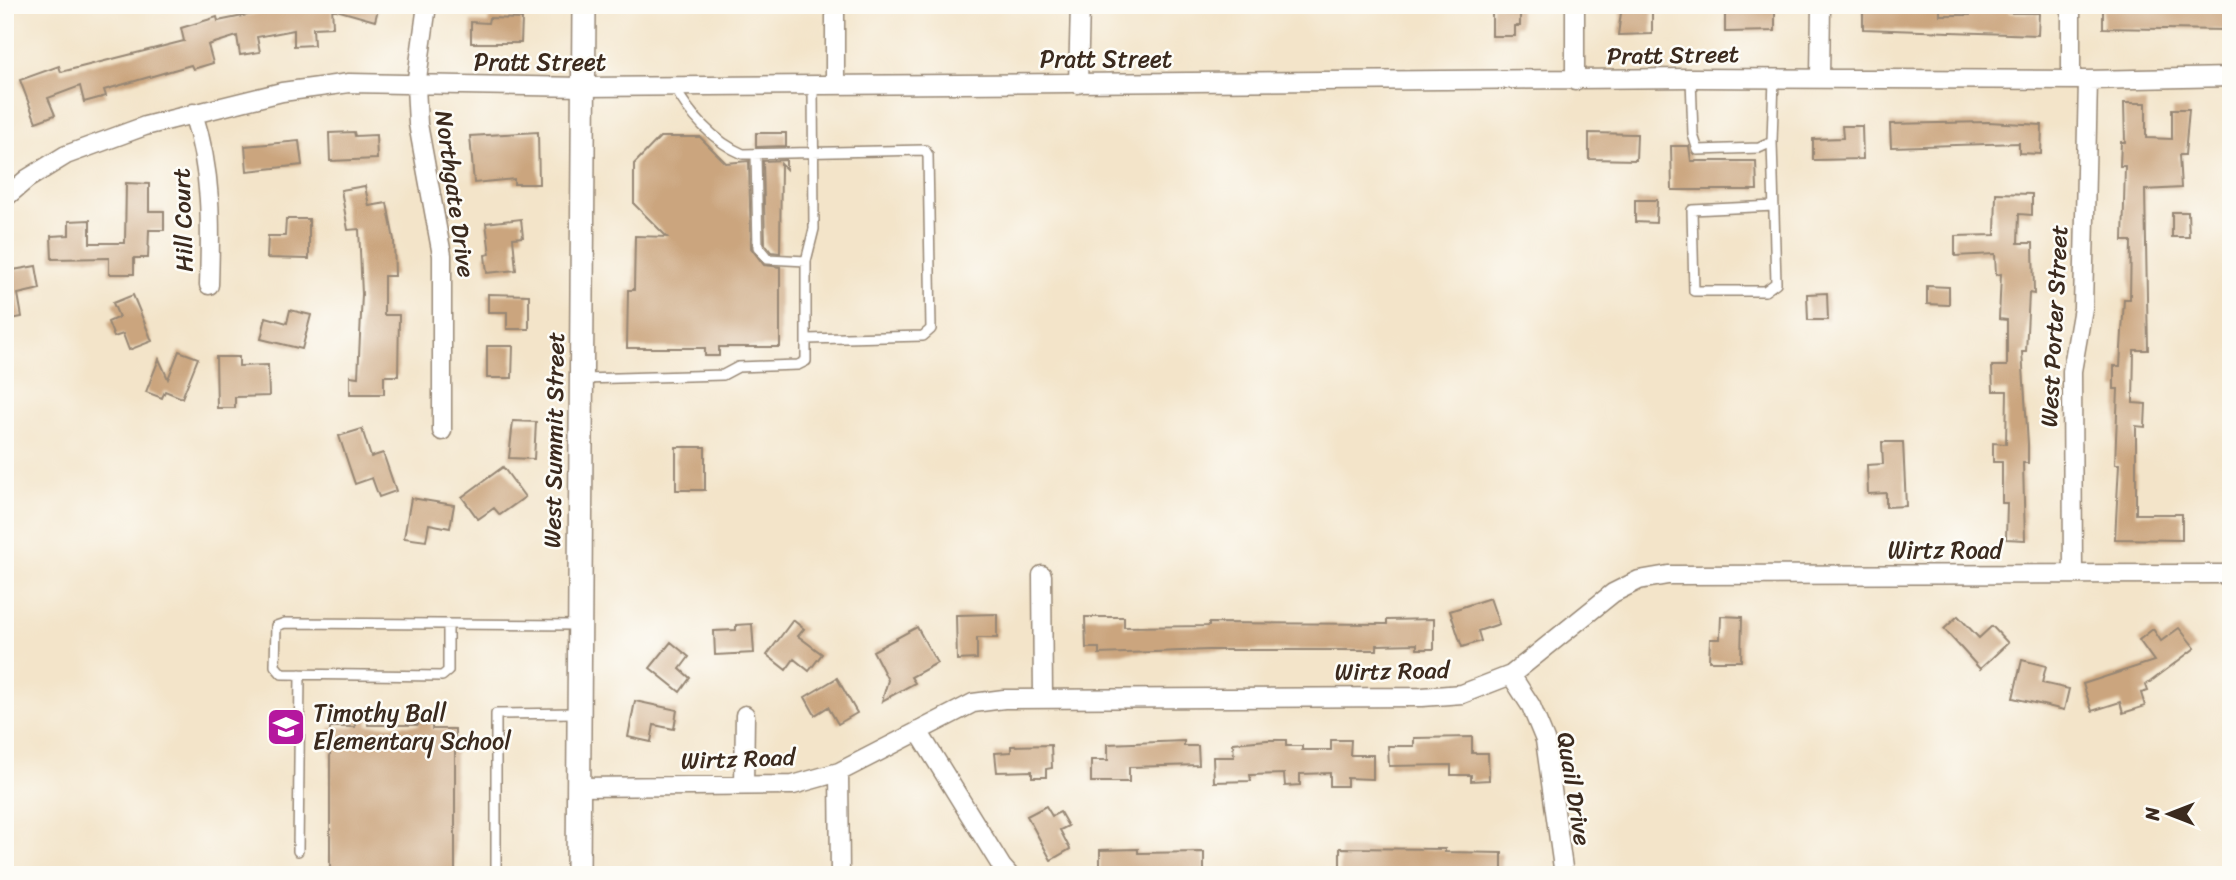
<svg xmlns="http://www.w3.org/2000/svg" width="2236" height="880" viewBox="0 0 2236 880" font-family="Sriracha,sans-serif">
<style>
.building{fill:#cba57e}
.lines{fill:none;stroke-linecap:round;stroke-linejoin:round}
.service-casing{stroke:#978774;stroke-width:12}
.minor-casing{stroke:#978774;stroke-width:21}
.tertiary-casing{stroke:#978774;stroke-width:26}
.service{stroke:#fff;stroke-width:9}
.minor{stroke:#fff;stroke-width:18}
.tertiary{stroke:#fff;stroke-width:23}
.labels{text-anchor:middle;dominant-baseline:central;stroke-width:5;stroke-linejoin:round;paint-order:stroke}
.street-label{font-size:24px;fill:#3b2a1e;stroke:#fdfcf7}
.poi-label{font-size:24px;fill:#3b2a1e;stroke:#fdfcf7;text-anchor:start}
</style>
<rect width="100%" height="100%" fill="#fdfcf7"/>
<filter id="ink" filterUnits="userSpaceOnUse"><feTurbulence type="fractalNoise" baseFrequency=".0143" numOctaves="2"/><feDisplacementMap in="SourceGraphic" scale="14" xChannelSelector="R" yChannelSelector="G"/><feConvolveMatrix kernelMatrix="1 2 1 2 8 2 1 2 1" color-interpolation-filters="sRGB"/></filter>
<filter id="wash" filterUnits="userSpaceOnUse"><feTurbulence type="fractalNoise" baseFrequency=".00686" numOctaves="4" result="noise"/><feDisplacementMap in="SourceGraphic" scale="28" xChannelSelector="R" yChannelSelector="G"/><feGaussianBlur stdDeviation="1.57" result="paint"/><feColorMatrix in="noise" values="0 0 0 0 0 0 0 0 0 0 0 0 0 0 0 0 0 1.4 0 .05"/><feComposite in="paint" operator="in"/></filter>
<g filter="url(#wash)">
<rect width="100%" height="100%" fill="#f3e4c9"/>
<g id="blocks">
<path class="building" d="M332 5 333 27 313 28 314 45 294 46V30L257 37 260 52 240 55 237 36 208 45 213 63 193 69 191 65 104 90 106 96 84 102 80 86 48 98 55 115 36 122 20 80 59 66 61 72 184 41 181 28 217 17 218 21 293 6Z
M334 5H379L375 21 333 9Z
M1492 5H1520V26H1515V36H1492Z
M1622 5H1652V34L1618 35Z
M1863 5 1940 7V15H1970V8L2009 6V13H2039L2038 35 1863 29Z
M2119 5H2226L2225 30 2103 28V9H2119Z
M1775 8V31L1725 32V9Z
M489 18 522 19 521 43H471V22L488 23Z
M2124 103H2146V138L2172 139V109H2189L2185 155H2179L2181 188 2145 190 2148 350H2134L2133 403 2146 404 2145 427 2136 426V514H2182V540L2115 539 2119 464H2115L2118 389H2114V366H2120L2124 299H2130L2131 241H2123L2125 166H2120L2121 142H2125Z
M1988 122 2042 125 2041 154 2019 153V143L1891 147 1890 124Z
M1842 126H1862L1863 159 1813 160V139L1843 138Z
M354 132 355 136 376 135 377 159 330 161 329 133Z
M538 132 539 184H514V179L474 183 470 136Z
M756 133H786V146L756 147Z
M1589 133 1637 134 1636 160 1589 159Z
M660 137H700L726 163 749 161 751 248 764 265 780 267V347H719V356H705V348H627L628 290H634L635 236 667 237 634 204V164Z
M299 141 302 165 247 171 245 146Z
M1671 146H1689L1691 161H1756L1757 190H1672Z
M786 160V169L781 164 780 253 771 252 765 244 763 161Z
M126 183 149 184V211H164V230H149L148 258H134V274H109V258L52 259 51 236 69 235V221L90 220V243H125Z
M365 186 369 206 387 203 394 240 395 276H384V315H399L398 376H384V394H350V376L358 377 362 294 359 229 348 230 341 190Z
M1996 193 2032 194V215L2019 214 2018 243H2033L2034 294 2029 293 2026 352H2022L2028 444V463H2023L2025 540 2006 539 2007 503H2002V462H1993V443L2006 444 2007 391H1993L1992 366H2007V320L1999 319 2001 274 1996 275 1995 254 1955 256V236L1995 235Z
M1635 200H1657L1656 223 1635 222Z
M2172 212H2188L2189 237H2172Z
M286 219H309V259L267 258 268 236H285Z
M521 219 523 237 513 238 516 270 487 273 485 255 490 254 486 223Z
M12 263 13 270 36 266 40 289 18 294 22 317 5 320V264Z
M1927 286 1949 287V305L1927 304Z
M1827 293 1828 320H1808L1807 294Z
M488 294 529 295V329H507V312H488Z
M133 295 152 341 129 350 123 334 114 337 108 322 119 317 113 303Z
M290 310 311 315 302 349 261 339 266 317 287 323Z
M487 346H513L512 378H487Z
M179 351 198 358 182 398 165 391 162 398 146 392 159 359 168 379Z
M216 357H239V366L268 365 269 396 235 397V408H217Z
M513 421 536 422 534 459 509 458Z
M362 429 371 457 383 453 396 491 379 497 372 478 355 484 339 436Z
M1882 442H1903L1906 506 1886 507V493L1868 494 1867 465 1883 464Z
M676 447H705V490H676Z
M503 467 525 497 500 515 494 508 478 519 462 497Z
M411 498 454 505 450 528 429 524 426 541 404 538Z
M1490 598 1499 624 1478 631 1481 641 1462 647 1450 611Z
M997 614V638H977V659L957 660 956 615Z
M1721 616 1742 617 1741 661H1709L1710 639H1720Z
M1958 616 1979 638 1992 626 2008 643 1980 669 1944 629Z
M1085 617H1124V627L1209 626V623L1387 624V620L1434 619V649H1417V644L1377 645V650H1209L1099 654V648H1086Z
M793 620 804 629 798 636 822 654 809 671 794 659 786 670 767 655Z
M752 624 754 653 715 655 714 631 736 630V625Z
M917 627 937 663 911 677 915 683 882 701 888 680 873 651Z
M2179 628 2195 648 2146 685 2148 691 2141 693 2145 706 2123 713 2120 702 2092 711 2083 684 2154 661 2139 640 2153 629 2161 641Z
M671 642 689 657 680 669 690 678 680 692 650 668Z
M2022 660 2046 666 2042 683 2069 689 2064 710 2013 698Z
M837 678 857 713 838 724 828 707 815 715 805 697Z
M635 701 677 710 674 729 654 725 651 742 628 737Z
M355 716H368V725H418V716H432V729H455V875H330V727H355Z
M1472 737V753H1488L1489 780 1471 781V775H1451V765L1389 766 1388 746H1414V738Z
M1268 740H1286V746H1302V750H1331V740H1351L1350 755H1373V779L1347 778V786H1330V773L1300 774V785L1285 786 1284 774 1250 775 1251 781 1214 782 1213 757H1234L1233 743Z
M1184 741V746H1198L1199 765 1129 767V782H1091V760H1108V744Z
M1051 745 1052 768 1046 769V777H1032V771L997 772 995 753 1011 752V746Z
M1046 806 1052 816 1060 812 1068 826 1060 830 1070 849 1051 860 1027 816Z
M1340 848 1445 849V852L1502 853V875H1340Z
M1138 849V853L1204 852V875L1100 873V850Z"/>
</g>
</g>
<g filter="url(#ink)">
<use href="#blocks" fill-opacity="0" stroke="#978774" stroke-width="2"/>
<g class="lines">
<g class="service-casing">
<path id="service" d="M1691 78 1693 135 1698 150 1759 148 1772 142 1774 78
M674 86C689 114 714 142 743 154L925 150 928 155 931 329 923 336 807 339
M1772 142 1776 283 1765 291H1694L1692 210 1774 206
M756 155 758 247 768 259 806 261
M583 379 723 375 738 367 798 365 806 361V261L814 229 813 85
M448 624V671L442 676 282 674 275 666 276 626 285 623 578 625
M298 851 300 674
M496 875V714L578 713"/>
</g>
<g class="minor-casing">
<path id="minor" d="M427 5 416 86 418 124 442 255V431
M2071 5V79
M1820 78 1821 5
M1575 81V5
M1078 84 1080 5
M835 85V5
M193 113C212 172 211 224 209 285
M6 197 27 179 66 155 145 126 282 92 349 83 583 87 1691 78 2088 80 2231 77
M2073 574 2072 371 2083 308 2088 80
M1042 575 1043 698
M1511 675 1531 706 1545 740 1564 875
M918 731 1002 867 1009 875
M839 772 840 875
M744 785 745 715
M579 787 793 785 839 772 973 703 1004 699 1422 697 1462 694 1511 675 1613 593 1639 580 1668 575 2231 574"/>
</g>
<g class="tertiary-casing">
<path id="tertiary" d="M578 875 584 5"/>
</g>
<use href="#service" class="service"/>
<use href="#minor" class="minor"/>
<use href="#tertiary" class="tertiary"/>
</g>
</g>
<defs>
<g id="school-square" transform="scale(2.0125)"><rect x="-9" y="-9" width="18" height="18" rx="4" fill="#b5179e" stroke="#fdfcf7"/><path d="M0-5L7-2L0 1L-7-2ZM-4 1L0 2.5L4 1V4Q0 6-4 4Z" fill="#fff"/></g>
</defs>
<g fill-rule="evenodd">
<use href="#school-square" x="286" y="727"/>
</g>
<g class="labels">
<g class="street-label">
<text transform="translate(1673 55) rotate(-1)">Pratt Street</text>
<text x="1106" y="59">Pratt Street</text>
<text x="540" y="62">Pratt Street</text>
<text transform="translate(455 194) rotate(82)">Northgate Drive</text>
<text transform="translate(183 220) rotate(-92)">Hill Court</text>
<text transform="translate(2054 326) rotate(-87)">West Porter Street</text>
<text transform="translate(554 440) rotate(-89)">West Summit Street</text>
<text x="1945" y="550">Wirtz Road</text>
<text transform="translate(1392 671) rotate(-1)">Wirtz Road</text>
<text transform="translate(738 759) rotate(-2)">Wirtz Road</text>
<text transform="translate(1574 789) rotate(81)">Quail Drive</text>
</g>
<g class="poi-label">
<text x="313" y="713">Timothy Ball<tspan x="313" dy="28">Elementary School</tspan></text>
</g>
</g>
<rect width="2236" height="880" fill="none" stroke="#fdfcf7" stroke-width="28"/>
<g transform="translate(2169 814) rotate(270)" stroke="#fdfcf7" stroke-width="5" paint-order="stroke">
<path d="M0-5L12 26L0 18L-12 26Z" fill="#3b2a1e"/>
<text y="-10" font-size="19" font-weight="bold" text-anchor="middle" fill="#3b2a1e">N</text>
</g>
</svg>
